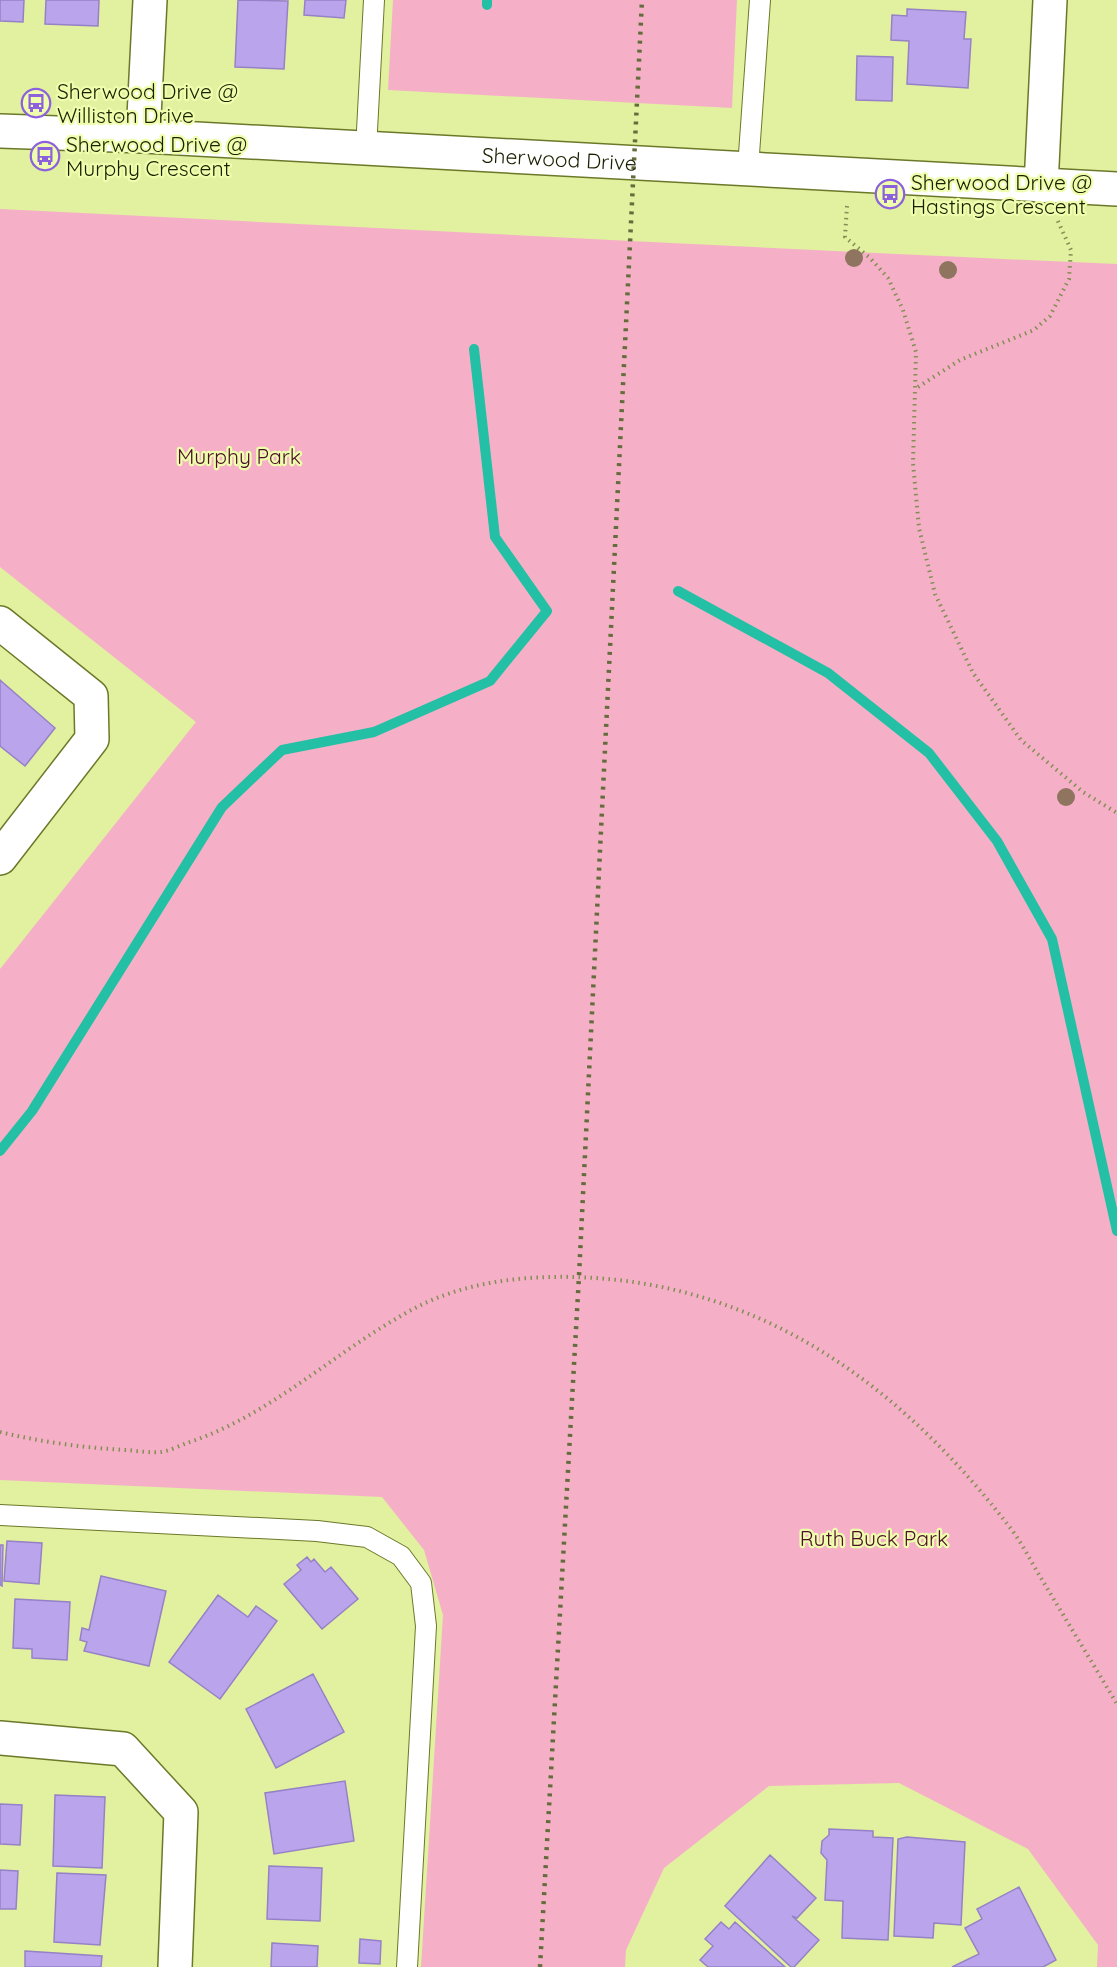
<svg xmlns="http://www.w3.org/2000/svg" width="1117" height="1967" viewBox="0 0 1117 1967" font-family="Quicksand,sans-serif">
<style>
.green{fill:#f5b0c7}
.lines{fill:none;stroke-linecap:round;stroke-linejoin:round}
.stream{stroke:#23c0a5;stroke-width:10}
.building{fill:#baa5ed;stroke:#9681c6;stroke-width:1.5}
.service-casing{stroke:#6c7829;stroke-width:22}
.minor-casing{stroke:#6c7829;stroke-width:36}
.tertiary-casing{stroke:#6c7829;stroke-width:36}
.path{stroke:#838e54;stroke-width:4;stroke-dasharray:1.5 4.5;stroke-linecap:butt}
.service{stroke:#fff;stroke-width:20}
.minor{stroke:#fff;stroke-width:33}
.tertiary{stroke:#fff;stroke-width:33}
.rail{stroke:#636c3b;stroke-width:4.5;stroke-dasharray:3 6;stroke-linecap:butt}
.tree{fill:#8f7560}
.labels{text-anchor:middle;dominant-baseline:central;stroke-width:4.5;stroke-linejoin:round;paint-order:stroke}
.poi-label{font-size:21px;fill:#1a1f00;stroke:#effead;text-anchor:start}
.street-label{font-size:21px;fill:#1a1f00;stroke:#effead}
.park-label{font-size:21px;fill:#4c0f2b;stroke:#effead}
</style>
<rect width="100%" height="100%" fill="#e1f1a0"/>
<path class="green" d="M393 0H737L732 108 388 90Z
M0 209C372 227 745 248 1117 264V1967H1097L1098 1945 1028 1849 899 1783 769 1786 664 1868 626 1950 625 1967H421L443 1615 424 1550 382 1497 0 1480V969L196 722 0 567Z"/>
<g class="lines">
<path class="stream" d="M487 5V0
M678 591 828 673 929 753 997 841 1052 939 1117 1231
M0 1151 32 1111 222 807 282 750 374 732 490 681 547 611 495 537 474 349"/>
</g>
<path class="building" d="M0 0H24L23 22 0 21Z
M46 0H99L98 26 45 24Z
M238 0 288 1 284 69 235 67Z
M305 0H346L344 18 304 15Z
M907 9 966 12 964 39H971L968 88 907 84 909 41 891 40 892 15 907 16Z
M857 56 893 57 892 101 856 100Z
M0 680 55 728 25 766 0 746Z
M7 1541 42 1543 39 1584 4 1581Z
M0 1545H3L2 1586 0 1585Z
M307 1557 311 1562 314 1559 325 1572 331 1567 358 1599 322 1629 284 1584 301 1570 297 1565Z
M101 1576 166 1591 149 1666 84 1651 87 1642 80 1640 82 1628 89 1630Z
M218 1595 248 1617 256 1606 277 1621 220 1699 169 1662Z
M15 1599 70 1602 67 1660 32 1658V1649L13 1648Z
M313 1674 344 1732 276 1768 246 1709Z
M345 1781 354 1841 274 1854 265 1793Z
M55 1795 105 1797 102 1868 53 1866Z
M0 1804 22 1805 20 1845 0 1844Z
M829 1829 873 1831V1837L893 1838 888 1940 842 1938 843 1901 825 1900 827 1860 821 1853 822 1841 829 1835Z
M907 1837 965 1842 961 1925 934 1923 933 1938 894 1936 898 1839Z
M770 1855 816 1898 797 1918 792 1916 819 1940 794 1967H791L725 1906Z
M269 1866 322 1868 320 1921 267 1919Z
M0 1870 18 1871 16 1909H0Z
M57 1873 106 1875 100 1945 54 1942Z
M1019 1887 1056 1960 1043 1967H952L979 1954 965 1928 982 1919 977 1909Z
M721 1922 729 1929 735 1922 785 1967H708L700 1960 713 1946 705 1939Z
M360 1939 381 1941 380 1964 359 1963Z
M272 1943 318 1946 317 1967H271Z
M25 1951 102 1956 101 1967H25Z"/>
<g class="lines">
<g class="service-casing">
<path id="service" d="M366 149 374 0
M748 168 760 0
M0 1515 317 1531 367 1537 401 1556 421 1583 426 1626 407 1967"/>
</g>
<g class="minor-casing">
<path id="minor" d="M143 136 150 0
M1041 186 1050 0
M0 623 91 696 92 739 0 858
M0 1738 123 1749 181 1812 175 1967"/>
</g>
<g class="tertiary-casing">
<g id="tertiary">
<path id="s1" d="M0 131 143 136 1117 189"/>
</g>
</g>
<path class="path" d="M847 206 845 237 870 258 888 278 903 310 916 352 913 463 919 528 935 594 973 673 1021 740 1083 792 1117 813
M918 387 960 360 1034 330 1050 316 1069 279 1071 250 1057 219
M0 1432C42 1442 84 1448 127 1450 138 1451 150 1453 161 1452 169 1451 179 1446 187 1443 273 1415 339 1347 419 1306 479 1276 553 1273 618 1280 783 1299 909 1397 1008 1525 1022 1542 1032 1564 1044 1583 1068 1623 1093 1664 1117 1704"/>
<use href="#service" class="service"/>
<use href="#minor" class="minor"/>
<use href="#tertiary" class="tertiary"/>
<path class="rail" d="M540 1967 579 1276 642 0"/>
</g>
<g class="tree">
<circle cx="854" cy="258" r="9"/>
<circle cx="948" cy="270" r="9"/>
<circle cx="1066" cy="797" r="9"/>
</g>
<defs>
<g id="bus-ring" transform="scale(1.5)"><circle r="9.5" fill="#effead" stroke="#8d61db" stroke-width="1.5"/><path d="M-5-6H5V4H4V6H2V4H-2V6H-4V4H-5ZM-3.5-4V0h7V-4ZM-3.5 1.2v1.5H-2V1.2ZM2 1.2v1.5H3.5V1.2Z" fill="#8d61db"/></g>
</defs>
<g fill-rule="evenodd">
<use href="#bus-ring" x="36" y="103"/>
<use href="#bus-ring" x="45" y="156"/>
<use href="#bus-ring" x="890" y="194"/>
</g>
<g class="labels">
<g class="poi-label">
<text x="57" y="91">Sherwood Drive @<tspan x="57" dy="24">Williston Drive</tspan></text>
<text x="66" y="144">Sherwood Drive @<tspan x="66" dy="24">Murphy Crescent</tspan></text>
<text x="911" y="182">Sherwood Drive @<tspan x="911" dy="24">Hastings Crescent</tspan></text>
</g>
<g class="street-label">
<text stroke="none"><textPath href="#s1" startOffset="560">Sherwood Drive</textPath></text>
</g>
<g class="park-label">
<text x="239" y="456">Murphy Park</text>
<text x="874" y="1538">Ruth Buck Park</text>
</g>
</g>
</svg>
